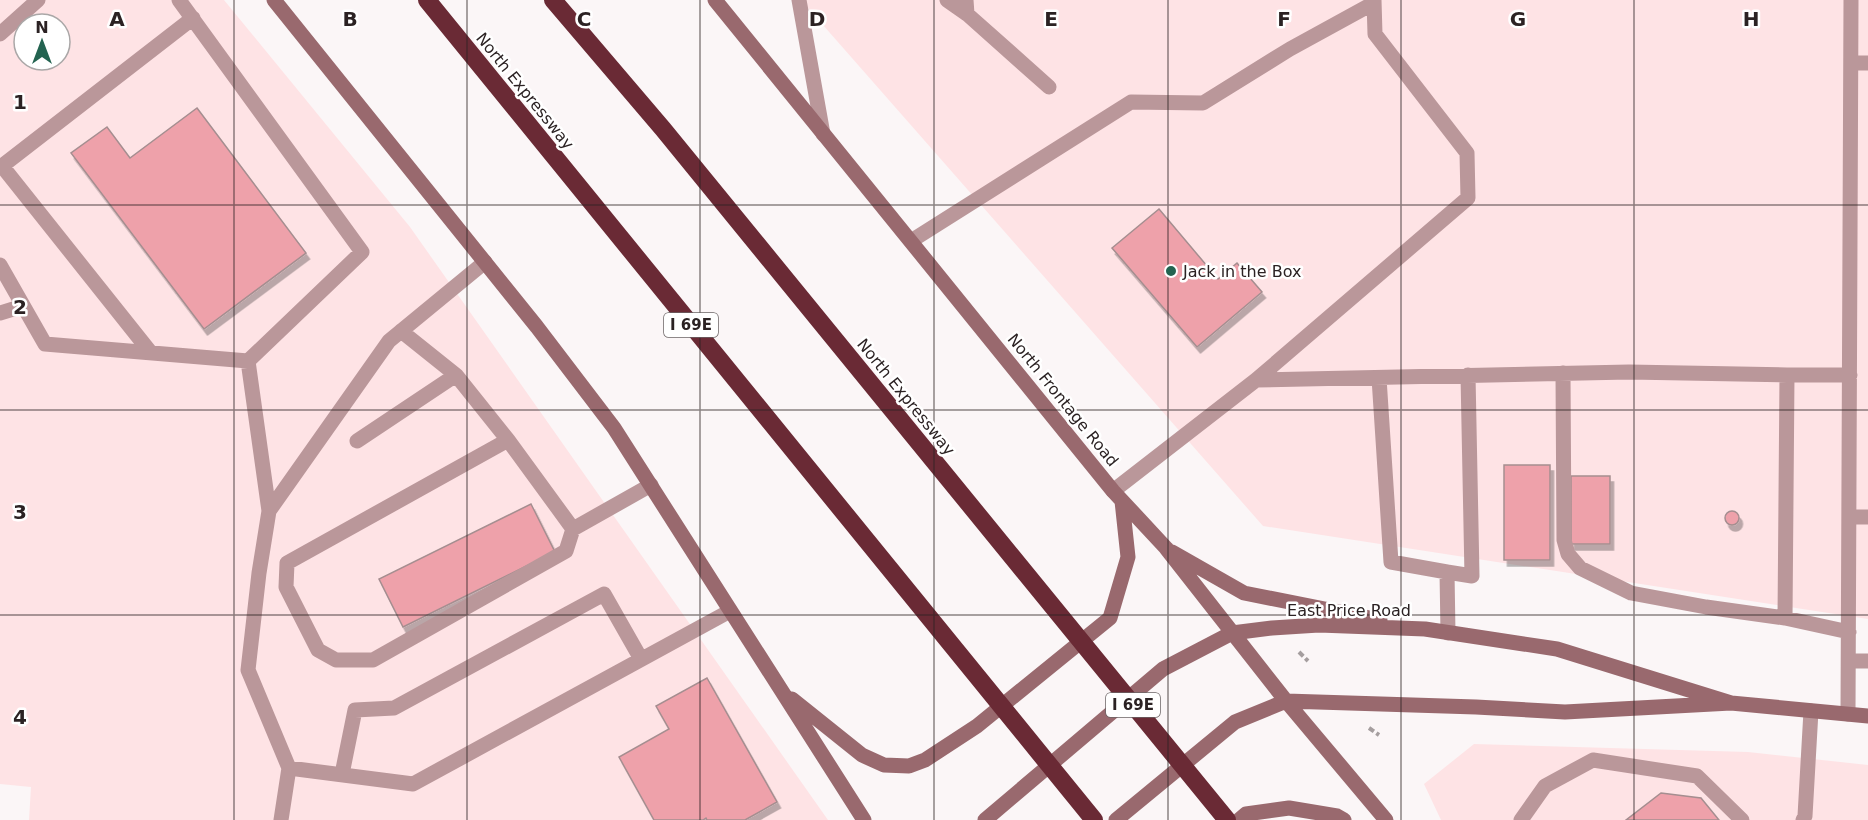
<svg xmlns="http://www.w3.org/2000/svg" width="1868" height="820" viewBox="0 0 1868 820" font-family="'DejaVu Sans',sans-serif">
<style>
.built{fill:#fee3e5;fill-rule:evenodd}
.building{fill:#eea1aa;stroke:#a58e90;stroke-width:1.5;filter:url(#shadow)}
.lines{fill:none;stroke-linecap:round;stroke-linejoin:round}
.path{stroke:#a59e9f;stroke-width:4;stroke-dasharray:6 3;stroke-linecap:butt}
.service{stroke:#ba979a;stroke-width:15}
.tertiary{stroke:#ba979a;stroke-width:15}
.secondary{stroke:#99696e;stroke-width:15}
.motorway{stroke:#6a2a35;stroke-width:18}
.grid{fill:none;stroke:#2b2223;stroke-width:1.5;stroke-opacity:0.55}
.poi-dot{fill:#236350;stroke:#fff;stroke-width:2}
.labels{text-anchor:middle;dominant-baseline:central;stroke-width:5;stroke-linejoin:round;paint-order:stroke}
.shield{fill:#fff;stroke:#6b6465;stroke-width:1.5}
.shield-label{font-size:15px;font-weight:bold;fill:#2b2223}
.street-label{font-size:16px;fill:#2b2223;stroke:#fff}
.poi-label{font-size:16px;fill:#2b2223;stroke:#fff;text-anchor:start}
.grid-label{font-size:20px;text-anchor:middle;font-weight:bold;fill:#2b2223;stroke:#fff;stroke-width:5;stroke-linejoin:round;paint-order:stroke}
</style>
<defs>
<filter id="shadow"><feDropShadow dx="3.5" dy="6" stdDeviation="0" flood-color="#0004"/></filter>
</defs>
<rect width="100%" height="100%" fill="#fbf6f7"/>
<path class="built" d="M0 0H224L410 227 828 820H29L31 787 0 784ZM24 24H60V60H24Z
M801 0H1868V619L1263 526Z
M1474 744 1748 752 1868 765V820H1441L1424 784Z"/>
<path class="building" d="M197 108 306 253 204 329 71 153 107 127 130 158Z
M1159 209 1218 279 1237 263 1262 292 1197 347 1112 248Z
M1504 465H1550V560H1504Z
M1571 476H1610V544H1571Z
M531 504 555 552 403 627 379 579Z
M1725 518a7 7 0 1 1 14 0a7 7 0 1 1-14 0Z
M707 678 777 802 745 820H707L706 818 703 820H654L619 757 669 729 656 706Z
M1661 793 1701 798 1719 820H1626Z"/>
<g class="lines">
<path class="path" d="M1299 652 1308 661
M1369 728 1379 735"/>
<path class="service" d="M179 0 362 252 248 361
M947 0 967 14
M966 0 967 14 1049 87
M0 34 38 0
M1851 63H1868
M911 241 1131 102 1203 103 1290 49 1374 3
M0 265 45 344 248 361 269 511
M0 313 23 306
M401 331 456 375
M151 353 2 166 193 18
M1563 373 1564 540 1568 554 1580 568 1631 593 1706 607 1785 618 1849 632
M1379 378 1391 562 1447 572 1448 633
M1256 380 1468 198 1467 153 1375 34 1374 0
M357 441 456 375 508 440
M1113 491 1256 380 1629 372 1787 375H1850
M1849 517H1868
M287 563 286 587 318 650 336 660H373L566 551 573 529 651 485
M287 563 508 440 573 529
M1447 572 1472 576 1468 375
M1785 618 1787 375
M1849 661H1868
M1848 714 1851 0
M289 768 413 784 730 611
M342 774 355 710 394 708 604 594 641 659
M281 820 289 768 248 670 259 573 269 511 389 341 485 262
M1521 820 1545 786 1593 760 1697 776 1742 820
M1803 820 1805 816 1811 711"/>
<path class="tertiary" d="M799 0 823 134"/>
<path class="secondary" d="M274 0 537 327 614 428 864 820
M715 0 1113 491 1166 548 1286 701 1386 820
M1172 552 1244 593 1380 620
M792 699 862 755 884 765 909 766 925 760 977 726 1110 618 1128 557 1122 501
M985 820 1163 669 1232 633 1272 628 1319 625 1425 629 1557 649 1731 703
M1116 820 1235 722 1286 701 1476 707 1565 712 1731 703 1868 716
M1239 820 1246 814 1289 808 1337 816 1344 820"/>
<path class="motorway" d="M427 0 1094 820
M553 0 663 129 1227 820"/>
</g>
<path class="grid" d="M234 0V820M467 0V820M700 0V820M934 0V820M1168 0V820M1401 0V820M1634 0V820M0 205H1868M0 410H1868M0 615H1868"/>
<circle class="poi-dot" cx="1171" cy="271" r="6"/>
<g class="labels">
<g class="shield">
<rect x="664" y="313" width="54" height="24" rx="4.5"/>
<rect x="1106" y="693" width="54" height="24" rx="4.5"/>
</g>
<g class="shield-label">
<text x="691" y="325">I 69E</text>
<text x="1133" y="705">I 69E</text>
</g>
<g class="street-label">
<text transform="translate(525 91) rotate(51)">North Expressway</text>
<text transform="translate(906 397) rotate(51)">North Expressway</text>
<text transform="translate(1063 400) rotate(51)">North Frontage Road</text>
<text x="1349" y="610">East Price Road</text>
</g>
<g class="poi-label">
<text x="1183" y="271">Jack in the Box</text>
</g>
</g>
<g class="grid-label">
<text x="117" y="26">A</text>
<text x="350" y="26">B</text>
<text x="584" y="26">C</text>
<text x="817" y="26">D</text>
<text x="1051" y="26">E</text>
<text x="1284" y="26">F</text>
<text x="1518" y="26">G</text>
<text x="1751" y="26">H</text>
<text x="20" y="109">1</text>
<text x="20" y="314">2</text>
<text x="20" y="519">3</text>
<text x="20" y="724">4</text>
</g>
<g transform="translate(42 42)"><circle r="28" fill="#ffffff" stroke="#aaa7a7" stroke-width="1.5"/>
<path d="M0-4.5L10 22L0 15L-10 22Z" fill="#236350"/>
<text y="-9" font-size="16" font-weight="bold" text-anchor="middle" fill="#2b2223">N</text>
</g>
</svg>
